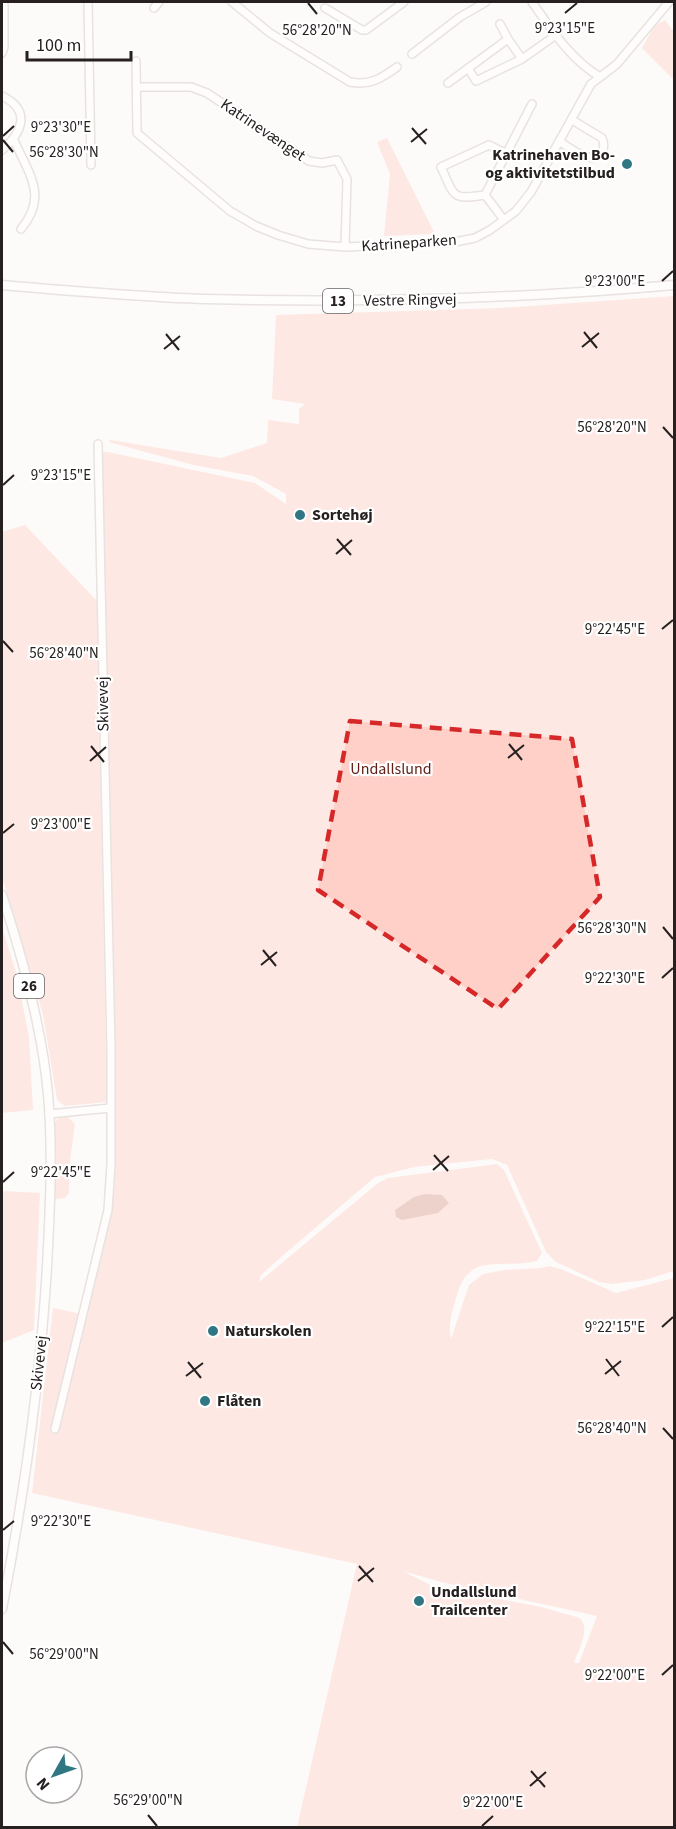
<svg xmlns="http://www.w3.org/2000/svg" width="676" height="1829" viewBox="0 0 676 1829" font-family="'Source Sans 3',sans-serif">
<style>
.green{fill:#fed0c8;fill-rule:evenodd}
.water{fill:#daa095}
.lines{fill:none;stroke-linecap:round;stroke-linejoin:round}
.minor-casing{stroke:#cfc3c1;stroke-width:10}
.major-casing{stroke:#cfc3c1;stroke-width:11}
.minor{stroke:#fff;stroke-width:7}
.major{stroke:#fff;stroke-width:8}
.marked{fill:none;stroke:#d62828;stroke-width:4.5;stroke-dasharray:12 8;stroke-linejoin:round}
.ticks{fill:none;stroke:#262120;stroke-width:2}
.poi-dot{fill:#307783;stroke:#fff;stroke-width:2}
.labels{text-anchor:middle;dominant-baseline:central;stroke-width:4.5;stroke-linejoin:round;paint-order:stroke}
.shield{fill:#fff;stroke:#676463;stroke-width:1.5}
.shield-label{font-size:15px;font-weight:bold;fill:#262120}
.street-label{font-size:16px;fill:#262120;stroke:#fff}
.poi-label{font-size:16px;font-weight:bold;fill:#262120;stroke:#fff;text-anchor:start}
.park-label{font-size:16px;fill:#611c13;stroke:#fff}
.ticks-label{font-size:15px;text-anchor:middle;fill:#262120;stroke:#fff;stroke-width:4.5;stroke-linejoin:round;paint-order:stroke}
</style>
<rect width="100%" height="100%" fill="#fdfbfa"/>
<path class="green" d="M665 20 674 32V80L642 48 655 25Z
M387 138 435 234 384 236 390 174 377 142Z
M674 296V1271L645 1280 612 1284 599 1282 556 1262 546 1252 507 1165 492 1159 414 1167 375 1177 287 1252 261 1275 259 1282 378 1183 388 1178 497 1164 504 1170 542 1253 537 1261C501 1270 468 1250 456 1298 452 1314 448 1322 451 1339L469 1285 483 1274 505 1270 541 1268 549 1266 561 1269 616 1293 674 1278V1827H297L357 1564 32 1493 53 1308 87 1315 112 1211 116 1161 102 452H108L255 483 286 504V494L253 476 193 465 109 442 110 440 221 458 267 443 268 420 299 424V409L305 404 272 399 276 315 500 308ZM403 1571 441 1582 597 1616 579 1663H574C578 1650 591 1630 580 1618L541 1607 432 1586Z
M25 525 97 601 107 1102 65 1106 57 1100 43 1015 2 877V532Z
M2 928 17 975 29 1037 33 1110 2 1113Z
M66 1115 75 1124 70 1161 69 1193 65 1198 56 1199 54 1195 55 1123 59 1117Z
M4 1191 40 1193 34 1330 2 1343V1195Z"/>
<path class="water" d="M425 1194 442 1195 449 1203 438 1213 402 1220 396 1217 395 1210 414 1197Z"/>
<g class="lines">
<g class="minor-casing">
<path id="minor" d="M88 2 91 165
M232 2 270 33 350 82C370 86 382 78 397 67
M532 2C552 30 570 59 600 77
M154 8 159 2
M325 8 362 30H366L404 2
M500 24 508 39 522 59
M2 53 4 47V2
M412 54 460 17 486 2
M136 61 137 133 230 211 256 226 278 235 308 244 345 247 455 242 475 238 490 230 516 211 531 192 591 84 617 64 669 2
M468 68 476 81 522 59 556 35
M448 83 508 39
M137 87H191L207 93 309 161 322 163 337 160 347 179 345 247
M2 96C31 110 23 132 2 150
M14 140C28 173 49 196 21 229
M559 141C570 148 593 167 602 152 605 147 604 143 602 138L572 120
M485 195 532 104
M504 220 485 195C451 200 455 197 441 167L489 145 505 153
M49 1114 110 1108
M55 1429 108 1210 111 1164V1048L98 444"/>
</g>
<g class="major-casing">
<path id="major" d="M2 285C70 291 138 297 206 299 363 303 518 299 674 285
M2 895C23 959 42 1027 48 1094 53 1151 50 1210 47 1267 40 1382 24 1496 2 1609"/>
</g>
<use href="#minor" class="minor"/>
<use href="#major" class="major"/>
</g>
<path d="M0 0H676V1829H0ZM350 721 572 739 600 897 498 1009 318 890Z" fill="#fdfbfa" fill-opacity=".55" fill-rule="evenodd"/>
<path class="marked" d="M350 721 572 739 600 897 498 1009 318 890Z"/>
<path class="ticks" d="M308 3 317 14M565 13 577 3M412 128 426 144M3 136 14 126M3 140 13 152M411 142 427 129M662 281 673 271M584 332 597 348M166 334 179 350M582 347 599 333M164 349 180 336M663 427 673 438M3 485 14 475M337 539 351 555M336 554 352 540M662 629 673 620M3 641 13 652M509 744 522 760M91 746 104 762M508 758 524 745M90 761 106 747M3 833 14 824M663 927 673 939M263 950 276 966M261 965 277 952M662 978 673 968M434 1155 448 1171M433 1170 449 1156M3 1182 14 1172M662 1327 673 1317M606 1359 619 1376M188 1362 201 1378M605 1374 621 1361M186 1376 203 1363M663 1428 673 1439M3 1530 14 1521M359 1566 373 1582M358 1581 374 1568M3 1642 13 1654M662 1675 673 1665M531 1771 545 1787M530 1786 546 1772M148 1815 157 1826M482 1826 493 1816"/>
<g class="poi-dot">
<circle cx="627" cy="164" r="6"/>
<circle cx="300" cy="515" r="6"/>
<circle cx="213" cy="1331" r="6"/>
<circle cx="205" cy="1401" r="6"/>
<circle cx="419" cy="1601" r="6"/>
</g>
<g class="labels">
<g class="shield">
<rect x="323" y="289" width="30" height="24" rx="4.5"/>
<rect x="14" y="974" width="30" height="24" rx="4.5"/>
</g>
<g class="shield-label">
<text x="338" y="301">13</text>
<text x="29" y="986">26</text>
</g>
<g class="street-label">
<text transform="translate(263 130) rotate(34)">Katrinevænget</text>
<text transform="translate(409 243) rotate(-4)">Katrineparken</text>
<text transform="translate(410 300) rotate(-1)">Vestre Ringvej</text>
<text transform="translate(103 704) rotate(-91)">Skivevej</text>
<text transform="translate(39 1363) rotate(-84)">Skivevej</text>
</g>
<g class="poi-label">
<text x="615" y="155" text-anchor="end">Katrinehaven Bo-<tspan x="615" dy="18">og aktivitetstilbud</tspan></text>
<text x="312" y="515">Sortehøj</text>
<text x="225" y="1331">Naturskolen</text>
<text x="217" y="1401">Flåten</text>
<text x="431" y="1592">Undallslund<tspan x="431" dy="18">Trailcenter</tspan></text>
</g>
<g class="park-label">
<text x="391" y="769">Undallslund</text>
</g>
</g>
<g class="ticks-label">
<text x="565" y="33">9°23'15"E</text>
<text x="317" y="35">56°28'20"N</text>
<text x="61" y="132">9°23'30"E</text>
<text x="64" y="157">56°28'30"N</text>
<text x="615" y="286">9°23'00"E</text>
<text x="612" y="432">56°28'20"N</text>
<text x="61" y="480">9°23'15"E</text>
<text x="615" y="634">9°22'45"E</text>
<text x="64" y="658">56°28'40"N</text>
<text x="61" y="829">9°23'00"E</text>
<text x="612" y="933">56°28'30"N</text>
<text x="615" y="983">9°22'30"E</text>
<text x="61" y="1177">9°22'45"E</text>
<text x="615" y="1332">9°22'15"E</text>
<text x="612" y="1433">56°28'40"N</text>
<text x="61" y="1526">9°22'30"E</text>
<text x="64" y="1659">56°29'00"N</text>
<text x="615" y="1680">9°22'00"E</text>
<text x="148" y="1805">56°29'00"N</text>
<text x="493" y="1807">9°22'00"E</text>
</g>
<rect width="676" height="1829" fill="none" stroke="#262120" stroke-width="6"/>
<g transform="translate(54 1775) rotate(230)"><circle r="28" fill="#ffffff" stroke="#a8a6a6" stroke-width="1.5"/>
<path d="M0-4.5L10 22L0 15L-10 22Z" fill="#307783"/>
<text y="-9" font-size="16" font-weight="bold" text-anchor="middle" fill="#262120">N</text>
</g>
<path d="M27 51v9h104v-9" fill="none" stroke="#262120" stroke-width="3"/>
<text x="36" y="51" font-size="18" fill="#262120" stroke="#ffffff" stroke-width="4.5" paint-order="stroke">100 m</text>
</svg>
